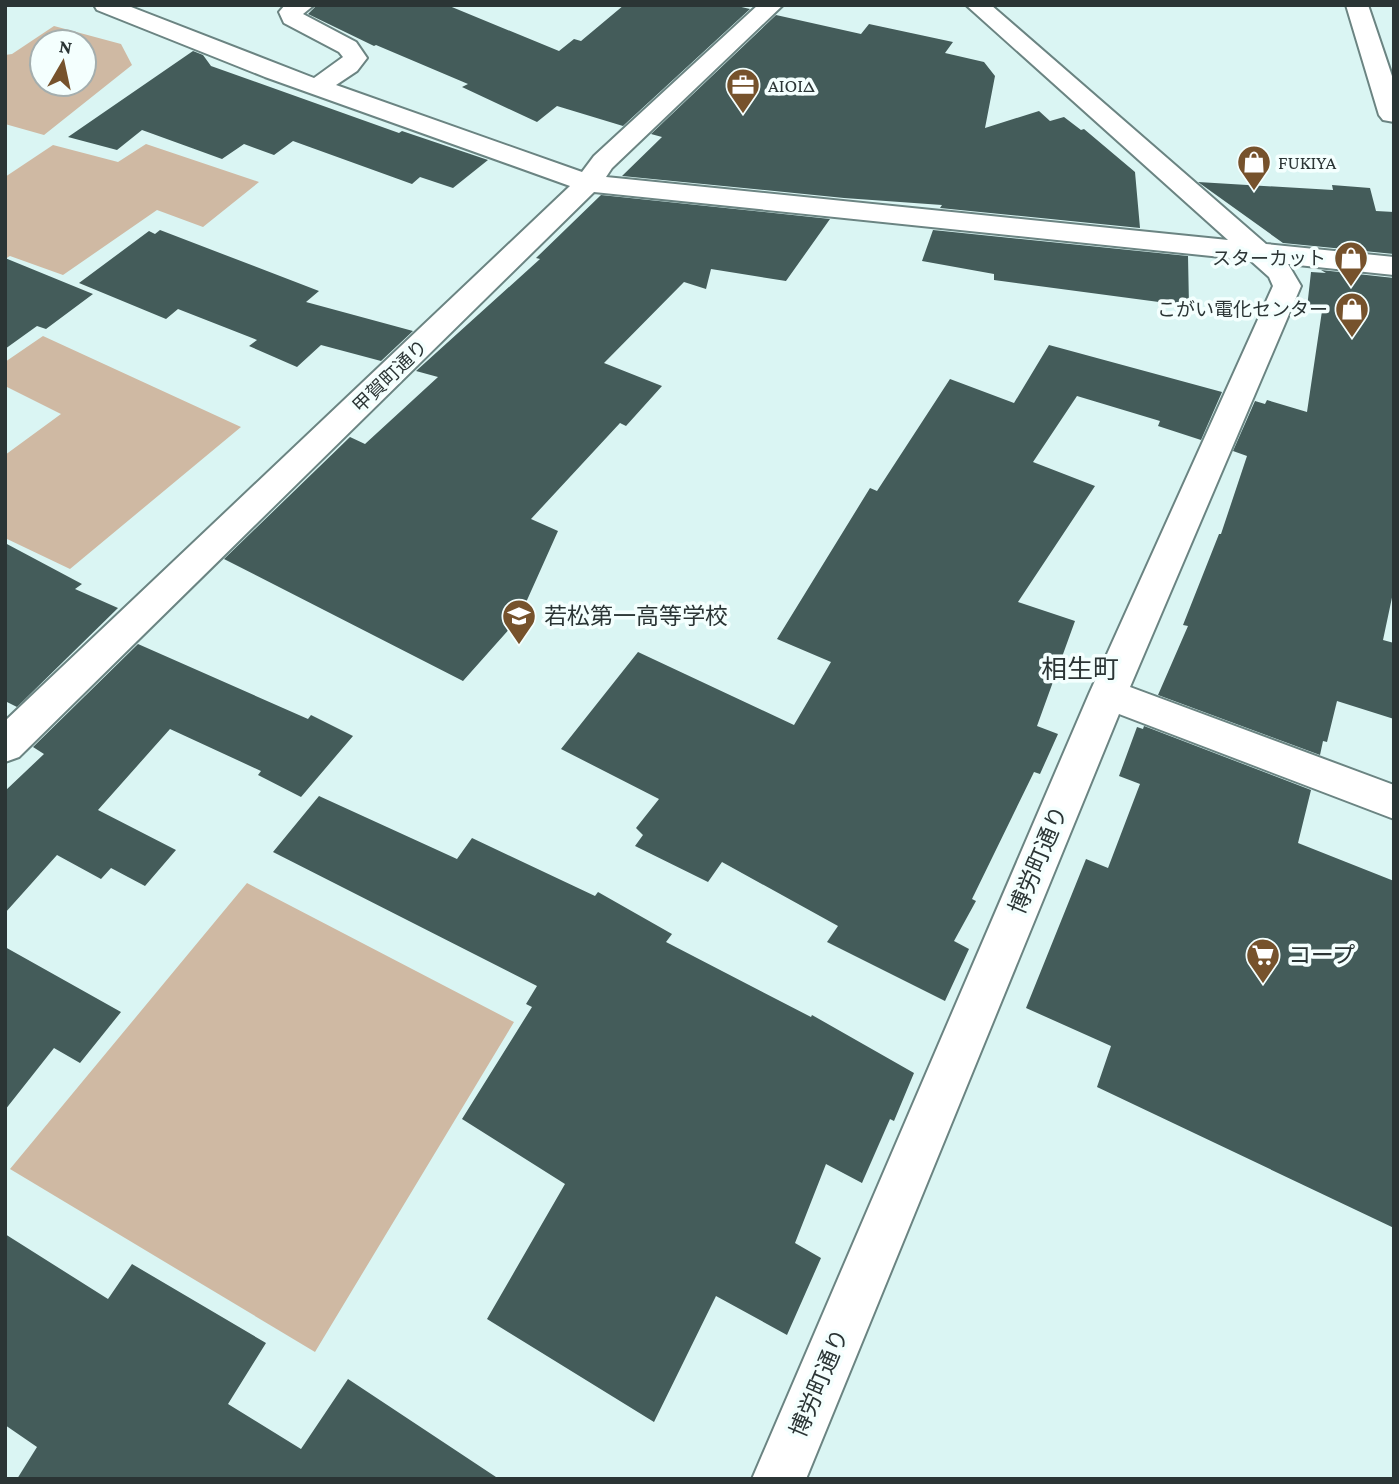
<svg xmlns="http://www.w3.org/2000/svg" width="1399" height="1484" viewBox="0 0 1399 1484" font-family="'Crimson Pro','Noto Sans JP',serif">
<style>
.green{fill:#cfb9a3;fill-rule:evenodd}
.building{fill:#445c5a}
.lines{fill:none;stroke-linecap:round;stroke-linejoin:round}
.street-casing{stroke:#6b8482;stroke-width:4}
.street{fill:#fff;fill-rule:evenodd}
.labels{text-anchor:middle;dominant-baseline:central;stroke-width:7;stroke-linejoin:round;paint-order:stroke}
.far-poi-label{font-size:19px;fill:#2b3535;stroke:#f4fffe;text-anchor:start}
.far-street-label{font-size:19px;fill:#2b3535;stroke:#f4fffe}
.poi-label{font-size:23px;fill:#2b3535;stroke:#f4fffe;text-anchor:start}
.street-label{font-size:23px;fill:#2b3535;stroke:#f4fffe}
.quarter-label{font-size:26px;fill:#2b3535;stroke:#f4fffe}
</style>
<rect width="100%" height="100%" fill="#daf5f3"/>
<path class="green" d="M54 26 121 44 132 65 44 135 5 124V55L12 54ZM42 42H84V84H42Z
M146 144 259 182 203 227 157 210 63 275 10 256 5 259V177L53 145 118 162Z
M43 336 241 427 70 569 5 538V455L61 414 5 386V362Z
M247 883 514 1022 315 1352 10 1169Z"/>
<path class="building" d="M317 5H447L559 51 574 39 581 41 624 5H733L750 9 623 126 557 106 537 122 462 87 468 84 376 45 374 46 308 14Z
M776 15 861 34 869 24 953 42 945 53 984 62 995 76 985 128 1039 111 1050 121 1064 117 1081 130 1084 129 1135 172 1140 228 940 208 942 205 844 198 622 176 662 137 651 134Z
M193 51 203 55 211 66 399 133 402 131 488 160 453 188 420 177 412 184 293 141 274 155 244 144 222 159 142 130 117 150 68 137Z
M1198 182 1333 190 1332 185 1370 188 1376 211 1394 212V254L1283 243Z
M601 195 830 219 786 281 711 269 706 289 684 282 604 363 662 386 626 426 620 423 531 519 558 531 519 618 463 681 224 559 350 437 365 444 438 377 416 371 540 259 536 258Z
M160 230 319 291 306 302 413 331 381 361 321 345 297 367 249 346 257 340 178 309 166 319 79 283 149 231 155 234Z
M933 230 1188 256 1189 306 994 280V274L922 261Z
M5 258 93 294 46 329 37 326 5 349Z
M1321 270 1394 278V588L1383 640 1394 643V719L1337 701 1327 742 1323 741 1320 755 1158 695 1188 626 1183 625 1219 534H1221L1247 456 1233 451 1255 401 1265 404 1267 400 1307 412 1322 311 1307 308 1311 272 1326 273Z
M1049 345 1222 392 1201 440 1158 426 1160 421 1077 396 1033 462 1095 486 1018 602 1075 621 1037 726 1058 734 1040 774 1034 772 972 899 976 901 954 941 969 949 945 1001 827 942 838 926 722 862 708 882 635 846 643 835 636 828 659 799 561 749 638 652 794 725 831 662 777 639 870 488 877 491 950 379 1014 403Z
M5 543 82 584 75 589 118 608 17 707 5 701Z
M138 644 308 719 311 715 353 736 301 797 258 775 261 771 170 729 98 810 176 850 145 886 111 868 101 879 57 855 5 913V791L44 754 33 747Z
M1144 726 1311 790 1298 843 1394 881V1228L1097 1087 1111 1046 1026 1008 1086 859 1108 868 1140 784 1119 776 1137 727 1143 729Z
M319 796 457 859 472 838 595 896 598 892 672 934 666 942 811 1017 812 1015 914 1073 894 1121 890 1119 862 1183 826 1164 795 1243 821 1258 787 1335 716 1296 654 1422 487 1319 565 1184 462 1119 532 1007 526 1004 537 986 273 852Z
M5 947 121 1012 80 1063 54 1048 5 1110Z
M5 1234 108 1299 132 1264 266 1343 228 1404 301 1449 348 1379 499 1479H17L37 1447 5 1425Z"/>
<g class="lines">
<g class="street-casing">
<path id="street" d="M94 5H126L314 78 343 57 339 52 284 23 279 12 285 5H314L303 14 356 42 367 58 357 71 336 85 582 172 594 156 758 5H783L612 168 606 177 1228 240 966 5H991L1266 244 1394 257V275L1288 264 1301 286 1130 687 1394 785V819L1119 714 806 1479H752L1089 694 1273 286 1269 277 1250 260 594 192 19 757 5 762V721L570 186 265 77 97 10Z
M1346 5H1368L1394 82V122L1383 120 1379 115Z"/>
</g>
<use href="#street" class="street"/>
</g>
<defs>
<g id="office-pin" transform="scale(1.75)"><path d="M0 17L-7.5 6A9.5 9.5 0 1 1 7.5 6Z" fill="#76522c" stroke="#f4fffe"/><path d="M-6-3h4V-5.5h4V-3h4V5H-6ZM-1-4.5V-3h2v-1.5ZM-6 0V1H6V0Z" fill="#fff"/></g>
<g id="shop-pin" transform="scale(1.75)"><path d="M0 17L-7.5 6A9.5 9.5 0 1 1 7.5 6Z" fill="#76522c" stroke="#f4fffe"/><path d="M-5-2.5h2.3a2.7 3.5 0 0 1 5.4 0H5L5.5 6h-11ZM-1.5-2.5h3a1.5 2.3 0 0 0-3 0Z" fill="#fff"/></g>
<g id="school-pin" transform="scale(1.75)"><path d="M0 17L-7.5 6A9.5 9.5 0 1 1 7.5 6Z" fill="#76522c" stroke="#f4fffe"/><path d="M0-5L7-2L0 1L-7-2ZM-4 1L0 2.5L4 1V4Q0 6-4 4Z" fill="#fff"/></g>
<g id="supermarket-pin" transform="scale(1.75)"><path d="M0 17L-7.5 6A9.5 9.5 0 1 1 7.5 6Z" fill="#76522c" stroke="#f4fffe"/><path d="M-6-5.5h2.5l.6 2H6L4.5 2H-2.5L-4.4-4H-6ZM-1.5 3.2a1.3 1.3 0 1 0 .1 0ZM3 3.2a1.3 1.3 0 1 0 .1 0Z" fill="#fff"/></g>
</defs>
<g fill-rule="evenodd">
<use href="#office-pin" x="743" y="85"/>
<use href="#shop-pin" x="1254" y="162"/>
<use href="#shop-pin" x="1351" y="258"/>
<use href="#shop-pin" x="1352" y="309"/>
<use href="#school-pin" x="519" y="616"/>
<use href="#supermarket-pin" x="1263" y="955"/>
</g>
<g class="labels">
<g class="far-poi-label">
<text x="768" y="85">AIOIΔ</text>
<text x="1278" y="162">FUKIYA</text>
<text x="1326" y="258" text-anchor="end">スターカット</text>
<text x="1328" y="309" text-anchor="end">こがい電化センター</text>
</g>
<g class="far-street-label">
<text transform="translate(390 376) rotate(-44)">甲賀町通り</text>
</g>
<g class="poi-label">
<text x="544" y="616">若松第一高等学校</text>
<text x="1288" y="955">コープ</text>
</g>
<g class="street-label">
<text transform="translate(1038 860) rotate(-67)">博労町通り</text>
<text transform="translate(819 1383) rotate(-67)">博労町通り</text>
</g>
<g class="quarter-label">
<text x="1080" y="669">相生町</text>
</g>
</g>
<rect width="1399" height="1484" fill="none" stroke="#2b3535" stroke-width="14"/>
<g transform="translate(63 63) rotate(9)"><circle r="33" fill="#f4fffe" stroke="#a4aeae" stroke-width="2"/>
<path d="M0-5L12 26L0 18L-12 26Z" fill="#76522c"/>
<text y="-10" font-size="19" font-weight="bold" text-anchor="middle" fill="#2b3535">N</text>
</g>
</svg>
